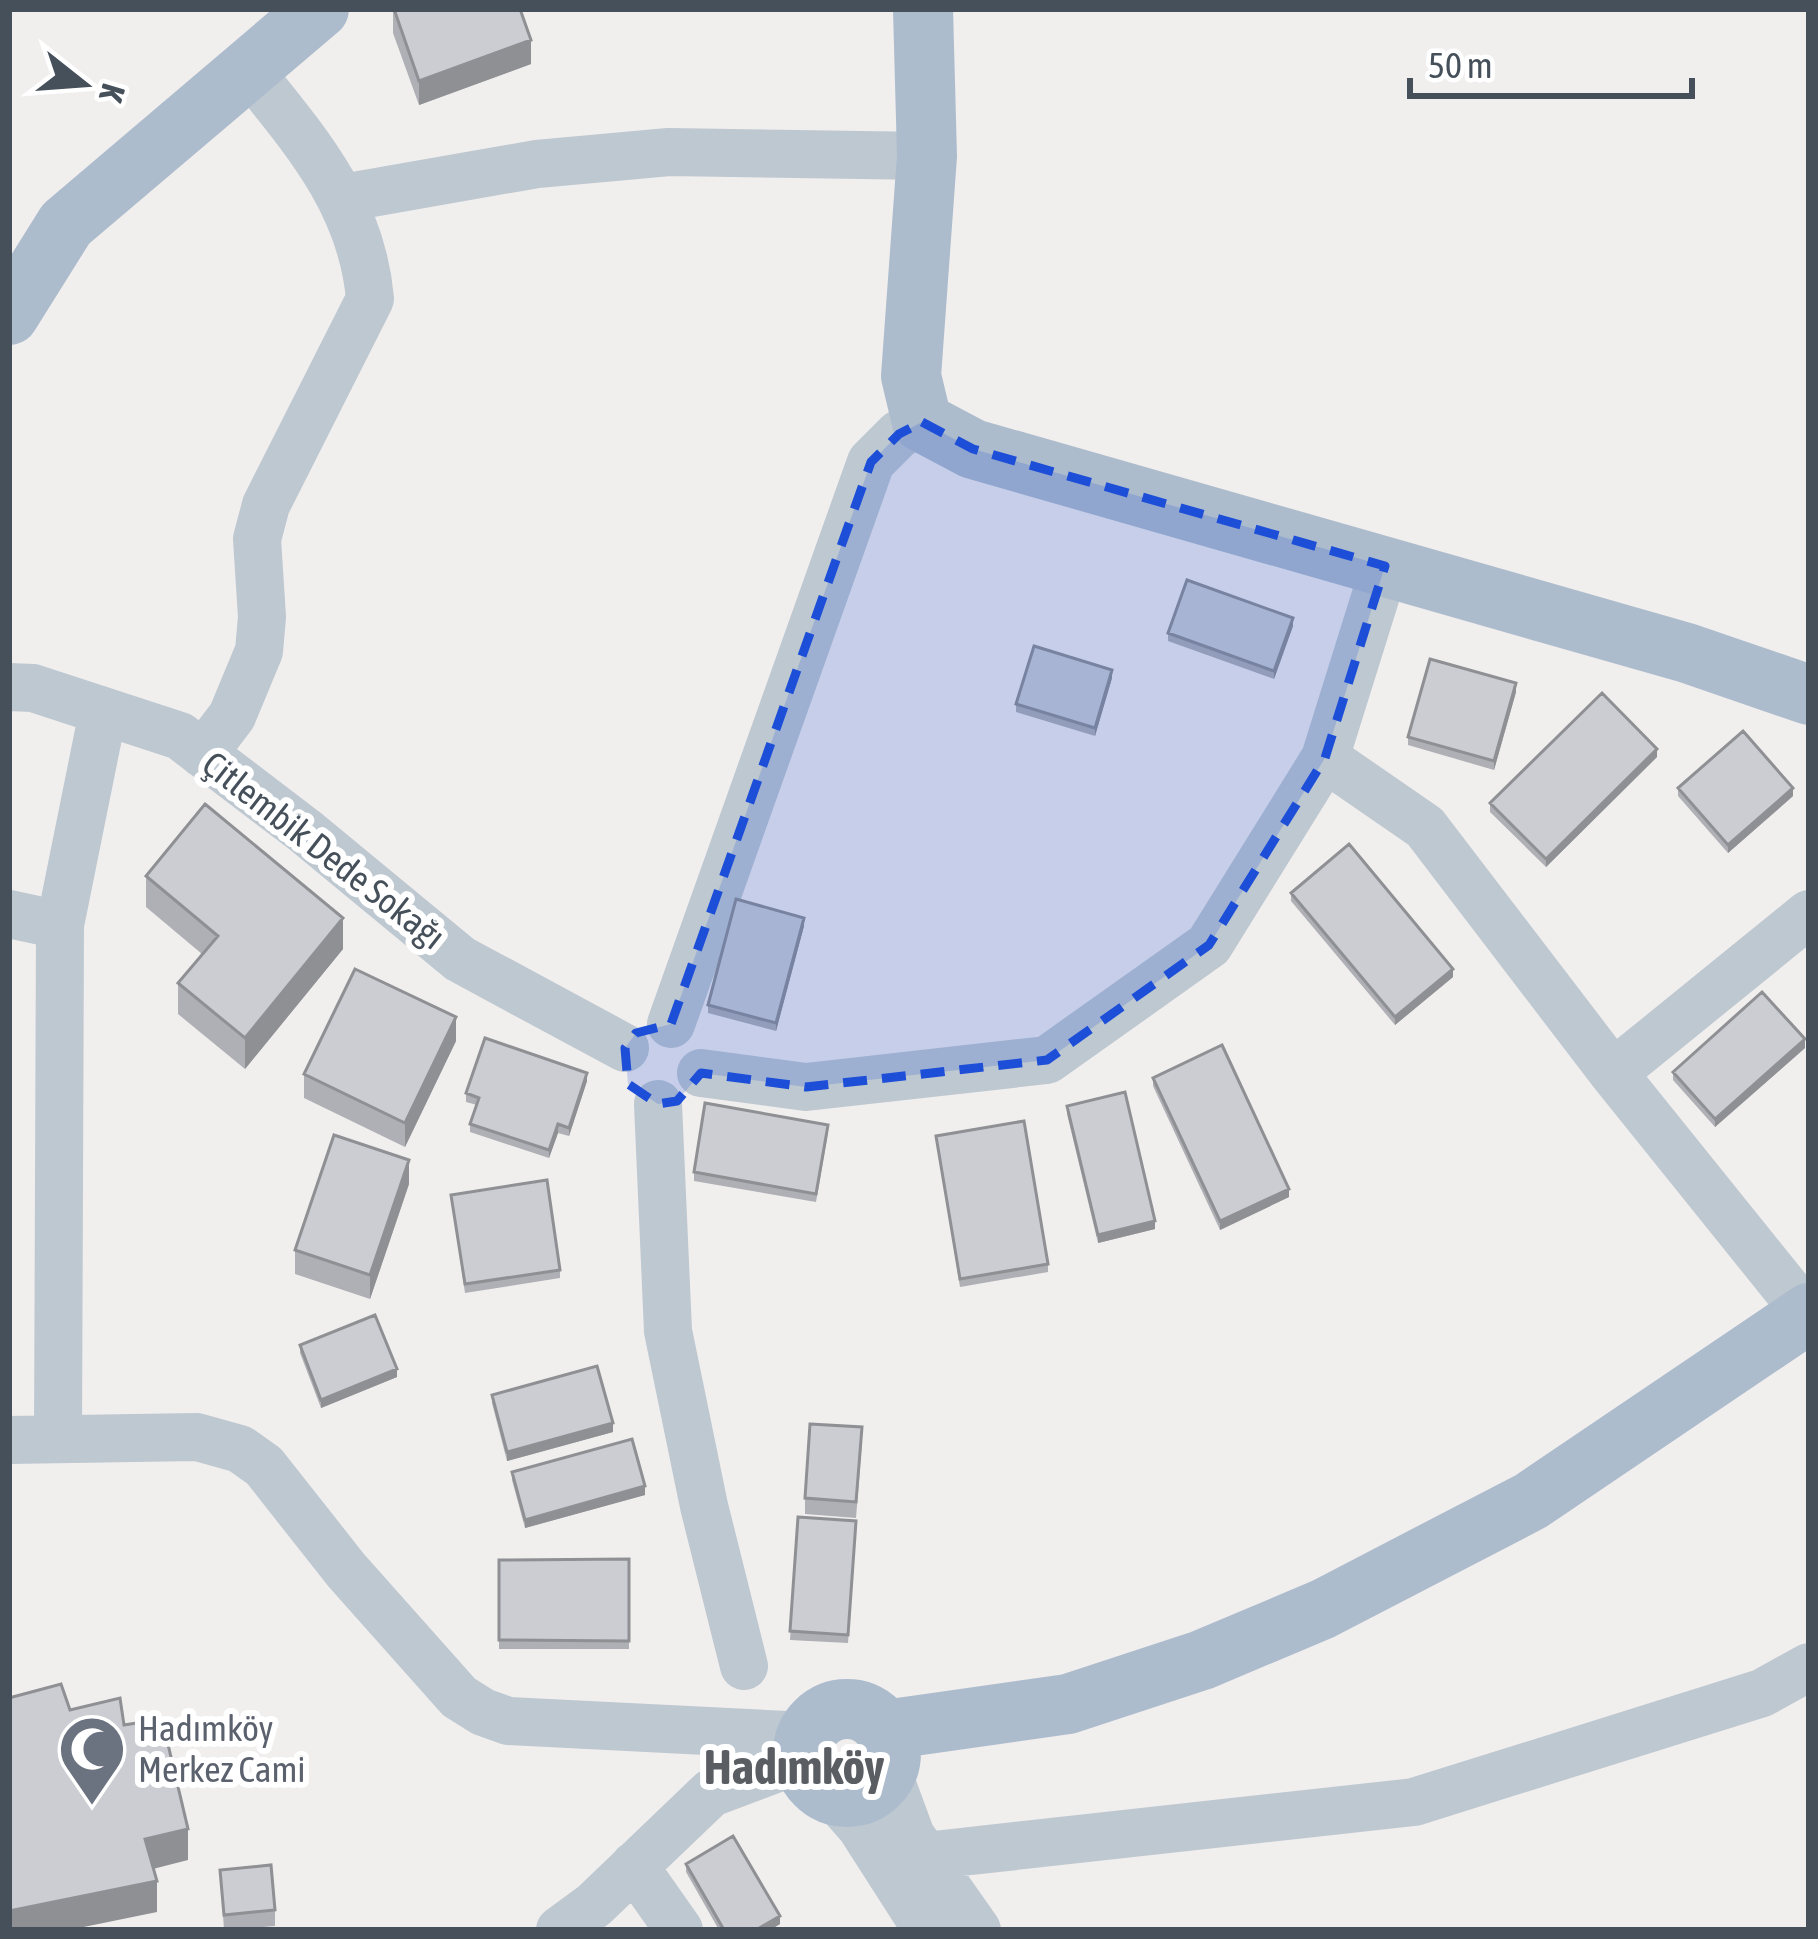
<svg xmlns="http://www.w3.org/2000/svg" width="1818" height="1939" viewBox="0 0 1818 1939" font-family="'Asap Condensed',sans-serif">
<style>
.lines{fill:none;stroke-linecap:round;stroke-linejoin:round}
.minor{stroke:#bec8d0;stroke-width:48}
.major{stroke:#adbccd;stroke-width:60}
.wall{fill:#afb0b5}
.shaded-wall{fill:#8e9094}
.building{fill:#cbcdd3;stroke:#8e9094;stroke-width:3}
.marked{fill:#1d4ed8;fill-opacity:0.2;stroke:#1d4ed8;stroke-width:9;stroke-dasharray:24 15;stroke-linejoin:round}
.labels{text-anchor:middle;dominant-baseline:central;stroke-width:12;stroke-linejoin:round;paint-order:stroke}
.street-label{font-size:36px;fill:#46505b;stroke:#fff}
.worship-label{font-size:36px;fill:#5b616d;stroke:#fff;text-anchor:start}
.district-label{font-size:48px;font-weight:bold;fill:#5a5e63;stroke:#fff}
</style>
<rect width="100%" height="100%" fill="#f1eeee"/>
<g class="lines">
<path class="minor" d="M343 198 537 164 669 152 927 156
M9 687 33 688 180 736 305 831 460 959 625 1048
M203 754 232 716 259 651 262 617 257 539 266 505 370 299C362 204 305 140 248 69
M1325 758 1425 827 1613 1073 1807 1314
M9 914 60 925
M671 1024 871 462 899 434 922 422
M701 1073 806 1087 1047 1060 1209 945 1325 758 1385 566
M1613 1073 1809 914
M658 1104 668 1331 704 1506 744 1666
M58 1439 60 925 103 712
M9 1440 197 1437 240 1449 264 1466 346 1570 459 1697 483 1712 508 1721 806 1736
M887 1771 911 1836 977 1930
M833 1795 861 1827 927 1930
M925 1856 1414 1802 1762 1693 1809 1667
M634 1866 679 1930
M560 1930 594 1905 711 1793 804 1758"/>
<path class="major" d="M923 9 927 156 911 376 922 422 973 449 1687 653 1809 695
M9 315 66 224 319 9
M803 1753a44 44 0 1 1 88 0a44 44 0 1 1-88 0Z
M885 1730 1068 1704 1202 1660 1323 1609 1531 1501 1809 1313"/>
</g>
<path class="wall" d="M393 9 531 64 419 105 393 33Z
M1293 626 1274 679 1168 641V633Z
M1112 678 1095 736 1016 712V704Z
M1516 692 1494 770 1408 745V737Z
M1657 757 1546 867 1490 812V803Z
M1678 788 1793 796 1728 853 1678 796Z
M146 876 343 949 245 1069 178 1014V983L202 954 146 907Z
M1291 893 1453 977 1395 1025 1291 901Z
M804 926 776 1031 708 1013V1005Z
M456 1041 405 1147 304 1098V1074Z
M1805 1048 1715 1127 1673 1080V1072Z
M1153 1078 1289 1197 1220 1230 1153 1086Z
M587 1081 569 1136 558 1133 549 1158 470 1132V1124L477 1105 466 1102V1093Z
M1067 1106 1155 1229 1098 1243 1067 1114Z
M828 1133 816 1202 694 1181V1172Z
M936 1136 1048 1264V1272L960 1287Z
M409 1184 370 1299 295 1274V1250Z
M451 1195 560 1270V1278L465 1293Z
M300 1345 397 1377 321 1408 300 1353Z
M492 1395 613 1432 507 1461 492 1403Z
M862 1443 856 1518 805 1514V1498Z
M512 1472 645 1495 525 1528 512 1480Z
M798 1517 856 1521 848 1643 790 1640Z
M629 1559V1649H499V1560Z
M686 1864 780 1924 770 1930H719L686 1872Z
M220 1870 275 1910V1926L224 1930Z"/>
<path class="shaded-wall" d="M531 40V64L419 105V81Z
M1293 618V626L1274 679V671Z
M1112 670V678L1095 736V728Z
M1516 683V692L1494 770V761Z
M1657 749V757L1546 867V859Z
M1793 788V796L1728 853V845Z
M343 918V949L245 1069V1038Z
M804 918V926L776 1031V1023Z
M1453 969V977L1395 1025V1017Z
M456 1017V1041L405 1147V1123Z
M1805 1039V1048L1715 1127V1119Z
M587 1073V1081L569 1136V1128Z
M558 1124V1133L549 1158V1150Z
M409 1160V1184L370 1299V1275Z
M1289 1189V1197L1220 1230V1221Z
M1155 1221V1229L1098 1243V1235Z
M397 1369V1377L321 1408V1400Z
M613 1423V1432L507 1461V1452Z
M645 1486V1495L525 1528V1520Z
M188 1829V1860L145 1871V1839Z
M157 1881V1912L69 1930H9V1911Z
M780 1916V1924L770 1930H756Z"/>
<path class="building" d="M394 9H520L531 40 419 81Z
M1187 580 1293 618 1274 671 1168 633Z
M1034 646 1112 670 1095 728 1016 704Z
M1430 659 1516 683 1494 761 1408 737Z
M1602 693 1657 749 1546 859 1490 803Z
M1743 731 1793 788 1728 845 1678 788Z
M205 804 343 918 245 1038 178 983 218 936 146 876Z
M1349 844 1453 969 1395 1017 1291 893Z
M736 899 804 918 776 1023 708 1005Z
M355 969 456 1017 405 1123 304 1074Z
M1762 992 1805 1039 1715 1119 1673 1072Z
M485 1038 587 1073 569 1128 558 1124 549 1150 470 1124 479 1098 466 1093Z
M1222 1045 1289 1189 1220 1221 1153 1078Z
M1125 1092 1155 1221 1098 1235 1067 1106Z
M705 1103 828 1125 816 1194 694 1172Z
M1024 1121 1048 1264 960 1279 936 1136Z
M334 1135 409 1160 370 1275 295 1250Z
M547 1180 560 1270 465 1284 451 1195Z
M375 1315 397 1369 321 1400 300 1345Z
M597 1366 613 1423 507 1452 492 1395Z
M810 1424 862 1427 856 1502 805 1498Z
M632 1439 645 1486 525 1520 512 1472Z
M798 1517 856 1521 848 1635 790 1631Z
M629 1559V1641L499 1640V1560Z
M61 1684 70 1710 120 1698 124 1725 162 1719 188 1829 145 1839 157 1881 9 1911V1698Z
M733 1836 780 1916 756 1930H724L686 1864Z
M271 1865 275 1910 224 1915 220 1870Z"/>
<path class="marked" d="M922 422 973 449 1385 566 1325 758 1209 945 1047 1060 806 1087 701 1073 677 1101 658 1104 628 1084 625 1048 636 1033 671 1024 871 462 899 434Z"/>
<defs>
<g id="mosque-pin" transform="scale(3.45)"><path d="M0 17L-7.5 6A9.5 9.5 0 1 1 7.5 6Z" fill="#6b7280" stroke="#fff"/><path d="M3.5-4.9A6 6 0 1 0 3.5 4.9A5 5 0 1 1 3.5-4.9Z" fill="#fff"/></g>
</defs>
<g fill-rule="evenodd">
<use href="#mosque-pin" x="92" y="1749"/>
</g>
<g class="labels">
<g class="street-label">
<text transform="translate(324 850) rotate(38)">Çitlembik Dede Sokağı</text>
</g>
<g class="worship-label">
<text x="138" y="1728">Hadımköy<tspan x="138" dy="41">Merkez Cami</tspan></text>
</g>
<g class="district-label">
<text x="794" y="1766">Hadımköy</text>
</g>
</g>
<rect width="1818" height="1939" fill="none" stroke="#46505b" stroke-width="24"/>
<g transform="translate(84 84) rotate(107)" stroke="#ffffff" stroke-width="9" paint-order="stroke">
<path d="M0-9L21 45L0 30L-21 45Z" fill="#46505b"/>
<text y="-18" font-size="33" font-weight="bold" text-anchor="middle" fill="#46505b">K</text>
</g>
<path d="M1410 78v18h282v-18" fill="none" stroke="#46505b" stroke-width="6"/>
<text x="1428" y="78" font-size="36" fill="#46505b" stroke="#ffffff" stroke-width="9" paint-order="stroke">50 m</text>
</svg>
